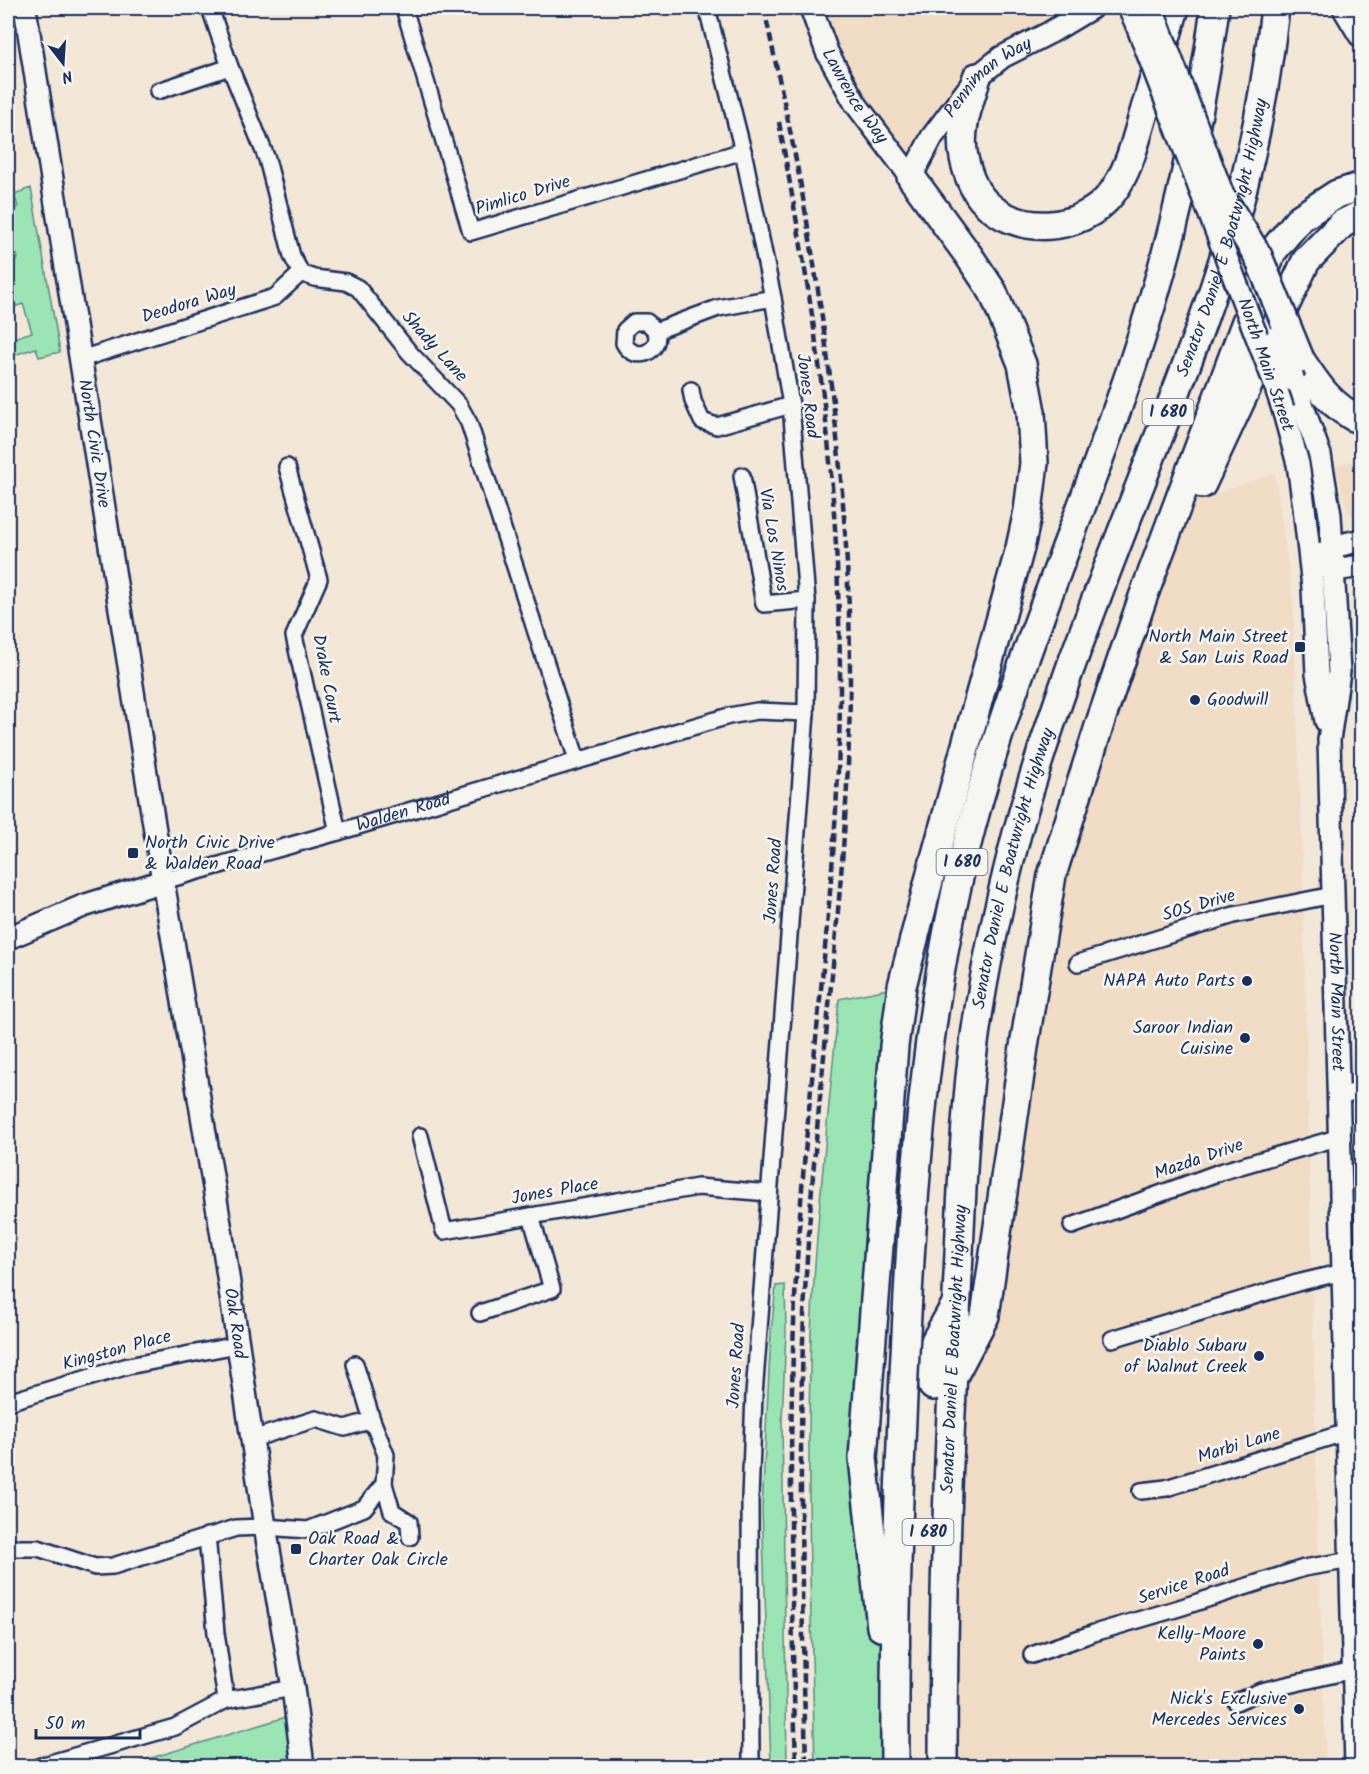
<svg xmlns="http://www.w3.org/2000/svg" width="1369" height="1774" viewBox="0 0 1369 1774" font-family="Kalam,sans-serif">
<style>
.built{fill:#f1dcc6}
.green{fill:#9be5b4;stroke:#5b8a89;stroke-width:1.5}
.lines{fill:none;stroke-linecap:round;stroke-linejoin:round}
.street-casing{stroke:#1b2f5e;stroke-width:20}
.secondary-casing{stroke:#1b2f5e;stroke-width:26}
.highway-casing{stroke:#1b2f5e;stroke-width:32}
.street{stroke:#f6f6f2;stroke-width:15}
.secondary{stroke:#f6f6f2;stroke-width:21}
.highway{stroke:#f6f6f2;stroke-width:27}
.rail{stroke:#1b2f5e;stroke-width:4.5;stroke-dasharray:9 4.5;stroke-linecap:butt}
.secondary-bridge-casing{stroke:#1b2f5e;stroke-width:26;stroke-linecap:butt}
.highway-bridge-casing{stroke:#1b2f5e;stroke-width:32;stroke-linecap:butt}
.secondary-bridge{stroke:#f6f6f2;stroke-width:21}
.highway-bridge{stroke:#f6f6f2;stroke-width:27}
.poi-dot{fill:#1b2f5e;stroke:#f6f6f2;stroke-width:2}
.labels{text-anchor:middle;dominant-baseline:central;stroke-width:5;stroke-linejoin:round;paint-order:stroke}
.shield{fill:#f6f6f2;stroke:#5d6b8a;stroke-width:1.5}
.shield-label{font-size:16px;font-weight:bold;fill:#1b2f5e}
.street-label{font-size:18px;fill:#1b2f5e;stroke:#f6f6f2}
.poi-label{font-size:18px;fill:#1b2f5e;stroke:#f6f6f2;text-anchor:end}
</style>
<rect width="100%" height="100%" fill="#f3e7d8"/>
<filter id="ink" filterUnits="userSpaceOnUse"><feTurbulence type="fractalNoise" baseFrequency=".0167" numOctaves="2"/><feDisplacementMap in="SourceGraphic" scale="12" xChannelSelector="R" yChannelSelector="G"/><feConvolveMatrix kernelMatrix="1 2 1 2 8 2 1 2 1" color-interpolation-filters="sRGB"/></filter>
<g filter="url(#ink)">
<path class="built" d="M811 8H1091L1002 57 911 177 855 103Z
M1361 459H1362L1361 524 1348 512 1335 466Z
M1275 473 1293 602 1302 846 1318 1549 1326 1766H943L952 1380 985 1316 1052 875 1173 549 1193 502Z
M1361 583V798L1357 591Z"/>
<path class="green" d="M31 188 60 352 39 357 36 348 8 357V340L32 332 23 304 8 309V263L18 259 9 229H8V210L18 207 14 194Z
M902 986 863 1458 895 1766H815C811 1623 806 1478 811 1334 816 1222 829 1110 839 999Z
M785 1285 786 1332 782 1421 787 1766H771L762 1509 771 1333 776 1286Z
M296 1714 303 1766H125Z"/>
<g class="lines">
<g class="street-casing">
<g id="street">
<path d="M210 8 230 67 267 159 292 256 301 273 314 278 346 282 358 288 409 352 459 405 469 423 577 760"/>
<path d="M404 8 471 232 743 151"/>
<path d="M707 8 743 151 773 298 791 405 807 600 806 713 754 1395 750 1498 751 1766"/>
<path d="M158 91 230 67"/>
<path d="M656 331C662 353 634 363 624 343L625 330 634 322H647L656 331 718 308 773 298"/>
<path d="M81 359 275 297 301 273"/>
<path d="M691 390 693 401 702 421 717 426 791 405"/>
<path d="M287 467 319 579 294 636 338 832"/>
<path d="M742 476 764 604 807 600"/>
<path id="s1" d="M163 881 338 832 729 716 757 711 806 713"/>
<path d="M1078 963 1234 915 1333 895"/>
<path d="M1339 1097 1362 1089"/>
<path d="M420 1136 444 1231 698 1187 769 1193"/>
<path d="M1072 1226 1220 1172 1340 1137"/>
<path d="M480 1313 552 1289 531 1216"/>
<path d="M1112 1339 1297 1283 1343 1272"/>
<path d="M355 1364 372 1420"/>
<path d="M8 1402 128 1366 237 1345"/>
<path d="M384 1484 392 1511 409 1522 410 1537"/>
<path d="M1141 1491 1166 1488 1347 1432"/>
<path d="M207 1536 216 1633 226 1700"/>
<path d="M8 1548H38L95 1567 113 1566 236 1528 265 1527 308 1530 364 1508 384 1484 386 1455 372 1420 345 1428 316 1419 252 1439"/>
<path d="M1032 1655 1094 1633 1179 1608 1304 1568 1351 1560"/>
<path d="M1236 1702 1261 1691 1353 1670"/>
<path d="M40 1766 175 1727 226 1700 293 1688"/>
</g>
</g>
<g class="secondary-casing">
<g id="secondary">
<path id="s2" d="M25 8 163 881 222 1236 265 1527 293 1688 303 1766"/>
<path id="s3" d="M811 8 827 52 855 103 911 177 932 137 977 77 1002 57 1051 32 1091 8"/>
<path d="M1129 8 1136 23"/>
<path id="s4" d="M1294 381 1320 455 1330 515 1339 672 1329 740 1356 1766"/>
<path d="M1283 409 1298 464 1304 507 1313 587 1317 674 1326 721"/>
<path d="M1323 554 1332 547 1362 540"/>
<path d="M1321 566 1334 570 1362 566"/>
<path d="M8 938 83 906 163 881"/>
</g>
</g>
<g class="highway-casing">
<g id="highway">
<path d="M1347 8 1362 33"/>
<path d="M977 77C969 103 958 130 964 158 967 172 972 187 982 199 1015 237 1082 233 1112 193 1130 169 1136 138 1145 109 1155 75 1165 41 1175 8"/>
<path d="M1300 359C1317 385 1332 408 1362 421"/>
<path d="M1202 484 1306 261 1342 224 1362 214"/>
<path d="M956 1371 985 1316 1025 1040 1052 875 1101 720 1143 597 1272 252 1300 218 1337 194 1362 186"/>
<path d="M933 1386 935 1341 953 1309"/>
<path d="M881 1627 863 1458 894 1046 902 986 932 869 1020 548 1028 511 1034 463 1031 412 1022 364 993 292 969 256 911 177"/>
<path d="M895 1766C894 1616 899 1465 907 1314 915 1157 928 1001 966 848 1008 680 1080 523 1134 360 1172 246 1199 127 1215 8"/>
<path id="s5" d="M943 1766C943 1609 948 1452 957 1295 961 1216 963 1137 972 1059 981 984 997 910 1016 837 1055 694 1113 557 1166 418 1190 356 1214 294 1232 230 1252 158 1267 82 1275 8"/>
</g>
</g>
<use href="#street" class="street"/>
<use href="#secondary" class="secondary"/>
<use href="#highway" class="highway"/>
<path class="rail" d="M764 8C776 65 789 123 800 181 829 345 850 509 850 676 850 865 820 1054 808 1243 796 1417 802 1592 806 1766
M779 122C792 196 806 269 816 343 832 452 839 563 840 674 841 865 810 1054 798 1244 787 1418 791 1592 796 1766"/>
<g class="secondary-bridge-casing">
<path id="secondary-bridge" d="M1152 8 1231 216
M1136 23 1272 376 1283 409
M1277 337 1294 381"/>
</g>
<g class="highway-bridge-casing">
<path id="highway-bridge" d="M1225 202 1258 256 1300 359"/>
</g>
<use href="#secondary-bridge" class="secondary-bridge"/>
<use href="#highway-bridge" class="highway-bridge"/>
</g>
</g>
<g class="poi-dot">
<rect x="1294" y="641" width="12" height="12" rx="3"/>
<circle cx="1195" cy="700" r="6"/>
<rect x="127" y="847" width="12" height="12" rx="3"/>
<circle cx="1247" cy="981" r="6"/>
<circle cx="1245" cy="1038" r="6"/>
<circle cx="1259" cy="1356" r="6"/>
<rect x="290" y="1543" width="12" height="12" rx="3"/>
<circle cx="1258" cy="1644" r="6"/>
<circle cx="1299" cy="1709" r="6"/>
</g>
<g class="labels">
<g class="shield">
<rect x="1142.5" y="399" width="51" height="26" rx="4.5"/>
<rect x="936.5" y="849" width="51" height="26" rx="4.5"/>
<rect x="902.5" y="1519" width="51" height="26" rx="4.5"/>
</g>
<g class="shield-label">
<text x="1168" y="412">I 680</text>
<text x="962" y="862">I 680</text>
<text x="928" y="1532">I 680</text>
</g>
<g class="street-label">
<text stroke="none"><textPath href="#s3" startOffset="326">Penniman Way</textPath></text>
<text stroke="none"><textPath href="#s3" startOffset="99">Lawrence Way</textPath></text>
<text transform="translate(523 196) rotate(-17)">Pimlico Drive</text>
<text stroke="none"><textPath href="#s5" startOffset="1569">Senator Daniel E Boatwright Highway</textPath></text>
<text transform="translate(189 304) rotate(-17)">Deodora Way</text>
<text transform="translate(434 347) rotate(48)">Shady Lane</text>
<text transform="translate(1265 365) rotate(71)">North Main Street</text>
<text transform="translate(807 396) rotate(83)">Jones Road</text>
<text stroke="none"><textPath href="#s2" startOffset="441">North Civic Drive</textPath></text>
<text transform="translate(773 540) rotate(80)">Via Los Ninos</text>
<text transform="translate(326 679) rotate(79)">Drake Court</text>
<text stroke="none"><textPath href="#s1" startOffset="250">Walden Road</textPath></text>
<text stroke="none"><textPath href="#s5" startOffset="903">Senator Daniel E Boatwright Highway</textPath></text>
<text transform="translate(774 881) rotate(-86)">Jones Road</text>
<text transform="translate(1199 906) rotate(-16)">SOS Drive</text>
<text stroke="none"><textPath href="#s4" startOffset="627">North Main Street</textPath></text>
<text transform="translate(1199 1160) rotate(-19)">Mazda Drive</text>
<text transform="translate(555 1192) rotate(-10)">Jones Place</text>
<text stroke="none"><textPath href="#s2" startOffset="1332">Oak Road</textPath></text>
<text stroke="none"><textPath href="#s5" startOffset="417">Senator Daniel E Boatwright Highway</textPath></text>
<text transform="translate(117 1351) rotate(-15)">Kingston Place</text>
<text transform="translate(737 1366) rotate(-86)">Jones Road</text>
<text transform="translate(1239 1446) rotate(-17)">Marbi Lane</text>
<text transform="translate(1184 1585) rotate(-18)">Service Road</text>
</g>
<g class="poi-label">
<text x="1288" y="637">North Main Street<tspan x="1288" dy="21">&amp; San Luis Road</tspan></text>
<text x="1207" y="700" text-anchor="start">Goodwill</text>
<text x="145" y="843" text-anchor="start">North Civic Drive<tspan x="145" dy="21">&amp; Walden Road</tspan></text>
<text x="1235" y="981">NAPA Auto Parts</text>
<text x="1233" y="1028">Saroor Indian<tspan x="1233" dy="21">Cuisine</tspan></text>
<text x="1247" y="1346">Diablo Subaru<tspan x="1247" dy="21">of Walnut Creek</tspan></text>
<text x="308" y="1539" text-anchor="start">Oak Road &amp;<tspan x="308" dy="21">Charter Oak Circle</tspan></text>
<text x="1246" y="1634">Kelly-Moore<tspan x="1246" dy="21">Paints</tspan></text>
<text x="1287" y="1699">Nick's Exclusive<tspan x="1287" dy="21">Mercedes Services</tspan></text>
</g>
</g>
<rect width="1369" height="1774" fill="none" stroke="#f6f6f2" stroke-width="30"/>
<rect x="15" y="15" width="1339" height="1744" fill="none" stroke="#1b2f5e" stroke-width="2" filter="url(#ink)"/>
<g transform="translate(63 63) rotate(163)" stroke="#f6f6f2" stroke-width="4.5" paint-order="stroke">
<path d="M0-4.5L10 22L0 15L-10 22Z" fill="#1b2f5e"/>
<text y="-9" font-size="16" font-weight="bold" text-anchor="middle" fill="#1b2f5e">N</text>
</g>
<path d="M36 1729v9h104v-9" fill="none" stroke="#1b2f5e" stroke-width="3"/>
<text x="45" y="1729" font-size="18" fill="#1b2f5e" stroke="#f6f6f2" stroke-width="4.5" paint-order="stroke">50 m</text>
</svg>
